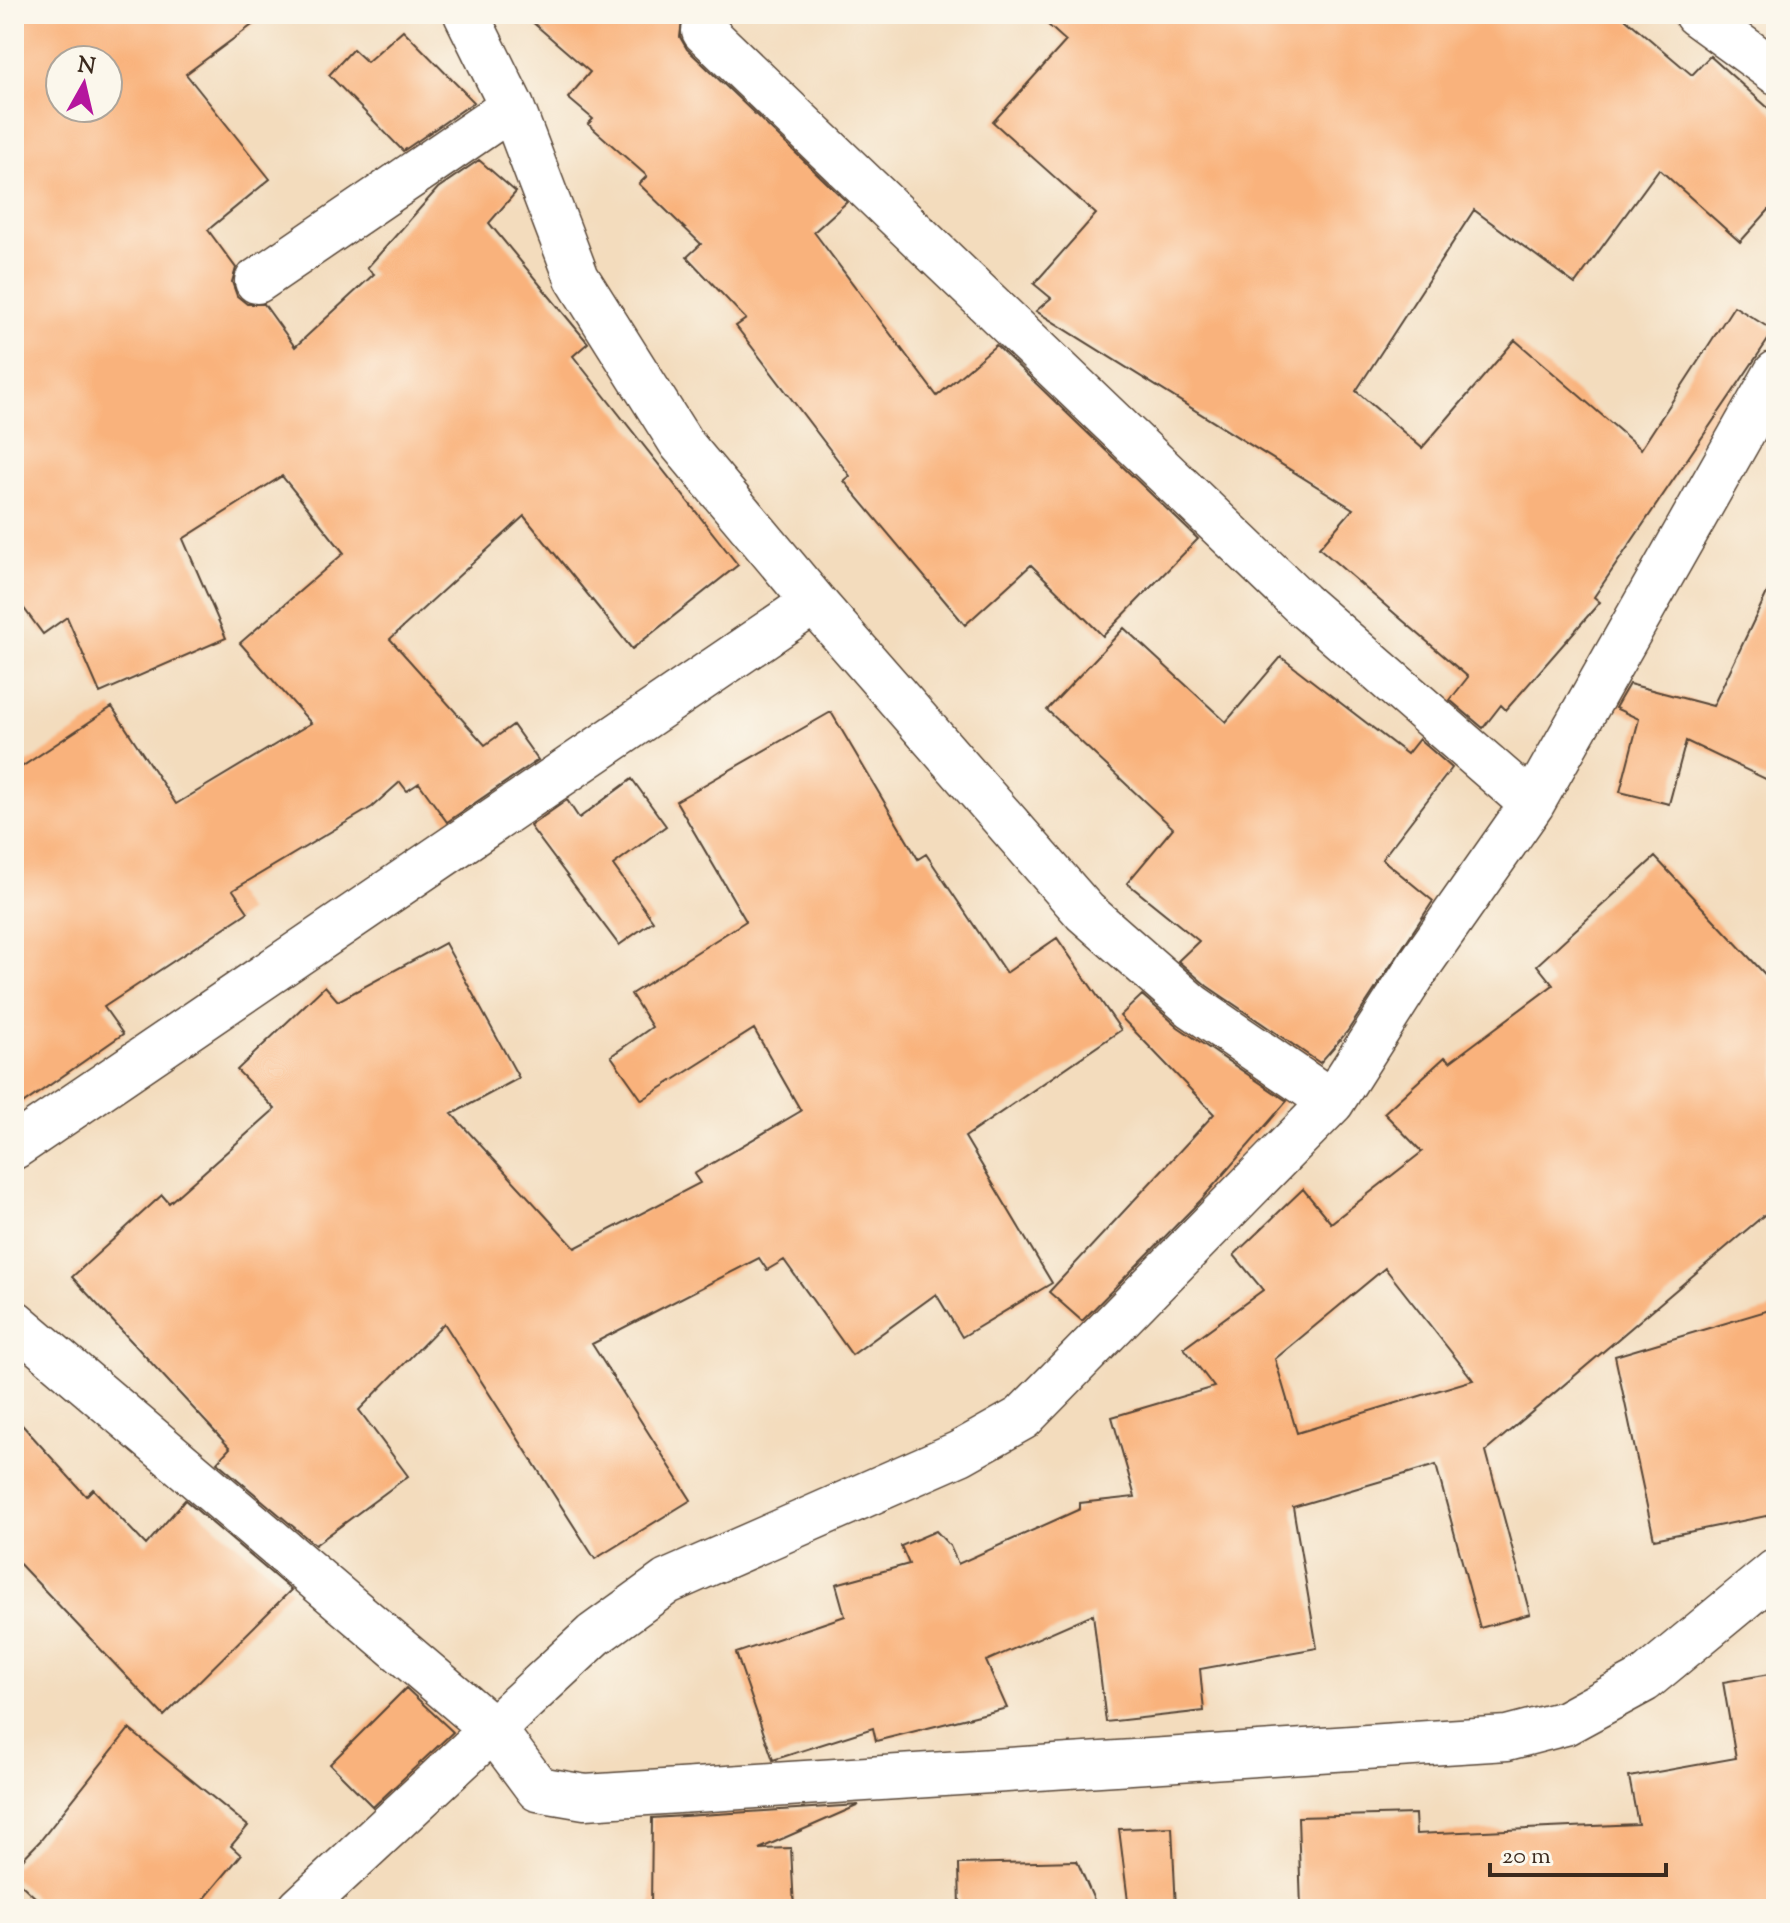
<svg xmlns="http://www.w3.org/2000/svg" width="1790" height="1923" viewBox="0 0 1790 1923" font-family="'Sorts Mill Goudy',serif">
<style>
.building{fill:#f9b27b;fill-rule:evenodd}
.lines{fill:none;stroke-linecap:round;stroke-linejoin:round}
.minor-casing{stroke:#574536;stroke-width:47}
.minor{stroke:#fff;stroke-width:44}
</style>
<rect width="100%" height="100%" fill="#fbf7ec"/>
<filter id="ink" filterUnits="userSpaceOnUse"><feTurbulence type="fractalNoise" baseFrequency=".0125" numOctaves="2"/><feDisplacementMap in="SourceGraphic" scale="16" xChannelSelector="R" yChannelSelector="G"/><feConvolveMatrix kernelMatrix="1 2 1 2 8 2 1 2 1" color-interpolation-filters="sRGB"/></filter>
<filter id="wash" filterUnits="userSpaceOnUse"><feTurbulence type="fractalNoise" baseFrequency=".006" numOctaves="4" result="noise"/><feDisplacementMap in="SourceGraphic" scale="32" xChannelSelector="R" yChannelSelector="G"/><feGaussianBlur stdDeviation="1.8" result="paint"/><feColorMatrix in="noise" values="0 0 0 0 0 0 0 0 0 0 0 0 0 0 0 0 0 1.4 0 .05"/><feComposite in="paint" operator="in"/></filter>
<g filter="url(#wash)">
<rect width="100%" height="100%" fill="#f3dcbd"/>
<g id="blocks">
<path class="building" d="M14 14H267L186 74 270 179 208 230 236 268 232 282 237 296 247 304H264L295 347 374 274 367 268 438 188 479 160 516 192 489 223 588 343 573 356 738 565 632 649 524 516 390 639 485 745 513 725 538 760 447 822 419 783 407 791 400 782 372 807 233 890 248 912 104 1007 123 1034 14 1110V772L112 707 176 804 311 723 240 643 344 553 282 476 183 539 226 638 100 693 67 617 43 634 14 595ZM60 60H108V108H60Z
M523 14H673L682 21 680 37 687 49 847 202 814 232 937 396 996 345 1198 539 1103 636 1031 565 965 625 844 481 850 476 736 326 746 319 687 257 701 244 639 184 647 176 588 124 593 119 568 98 590 72Z
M1036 14H1620L1692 75 1710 56 1776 115V202L1740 242 1659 169 1575 284 1474 210 1356 391 1422 448 1515 340 1641 449 1734 306 1774 331 1594 597 1600 602 1506 710 1501 705 1483 728 1450 700 1468 677 1319 548 1353 509 1036 311 1051 298 1034 284 1096 214 993 122 1066 41Z
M403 30 474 102 403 151 329 75 353 49 367 62Z
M1776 574V784L1686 741 1669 804 1620 792 1639 719 1615 708 1629 684 1713 706Z
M1124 628 1226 722 1281 657 1407 754 1419 739 1452 768 1382 859 1433 901 1347 1032 1320 1063 1207 986 1178 961 1199 941 1127 883 1173 828 1047 710Z
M831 712 918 859 926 854 1006 973 1057 938 1121 1030 965 1137 1052 1283 962 1337 936 1294 852 1355 784 1260 767 1270 759 1258 592 1344 691 1500 595 1559 444 1323 359 1410 408 1476 315 1545 217 1462 230 1448 72 1277 162 1195 169 1203 275 1109 237 1070 325 986 338 1001 445 943 519 1078 452 1114 575 1248 700 1183 694 1174 801 1111 754 1029 642 1100 611 1056 652 1027 631 994 746 921 676 801Z
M632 779 666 826 613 865 653 921 619 945 530 826 567 800 579 818Z
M1655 857 1776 986V1205L1486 1451 1530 1614 1480 1628 1436 1465 1293 1507 1317 1648 1200 1669 1204 1711 1106 1722 1093 1614 986 1661 1007 1708 876 1741 873 1728 773 1760 736 1653 845 1616 836 1584 909 1564 901 1546 936 1531 950 1546 958 1564 1080 1509V1503L1135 1497 1112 1417 1214 1387 1184 1348 1263 1290 1234 1255 1303 1189 1331 1223 1422 1152 1384 1113 1445 1057 1450 1062 1553 985 1537 965ZM1385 1268 1473 1380 1297 1433 1275 1359Z
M1142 995 1178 1027 1287 1101 1201 1200 1082 1321 1049 1292 1214 1114 1120 1016Z
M1776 1308V1514L1654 1539 1615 1356Z
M14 1416 86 1496 93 1489 146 1545 185 1500 291 1590 164 1716 14 1558Z
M1776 1673V1909H1301L1298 1817 1415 1814 1416 1834 1638 1824 1629 1777 1736 1758 1723 1682Z
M406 1688 453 1732 373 1807 330 1764Z
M129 1729 248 1826 231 1846 241 1855 196 1909H48L14 1878V1868L40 1841Z
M859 1805 759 1849 791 1848 794 1909H651L652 1818Z
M1172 1827 1176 1909H1129L1119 1829Z
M1077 1861 1098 1909H960L959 1864Z"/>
</g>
</g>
<g filter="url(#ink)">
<use href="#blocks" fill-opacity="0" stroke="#574536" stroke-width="2"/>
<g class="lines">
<g class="minor-casing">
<path id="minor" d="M466 14 512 107 577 278 681 443 814 602 1085 912 1192 1006 1332 1102
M1696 14 1776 72
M704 31 1301 603 1532 804
M257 281 512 107
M14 1147 814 602
M14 1322 494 1730 538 1789 585 1797 1507 1738 1565 1723 1644 1680 1776 1571
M300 1909 594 1635 667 1582 960 1453 1022 1418 1332 1102 1420 964 1532 804 1776 373"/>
</g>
<use href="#minor" class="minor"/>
</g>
</g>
<rect width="1790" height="1923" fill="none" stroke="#fbf7ec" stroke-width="48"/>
<g transform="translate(84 84) rotate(8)"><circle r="38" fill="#fbf7ec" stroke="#aea59a" stroke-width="2"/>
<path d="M0-6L14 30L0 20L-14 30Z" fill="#b5179e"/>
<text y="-12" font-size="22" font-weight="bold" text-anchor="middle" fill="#3b2a1e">N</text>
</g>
<path d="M1490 1863v12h176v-12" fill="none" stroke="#3b2a1e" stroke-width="4"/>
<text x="1502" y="1863" font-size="24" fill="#3b2a1e" stroke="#fbf7ec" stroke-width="6" paint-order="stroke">20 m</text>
</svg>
